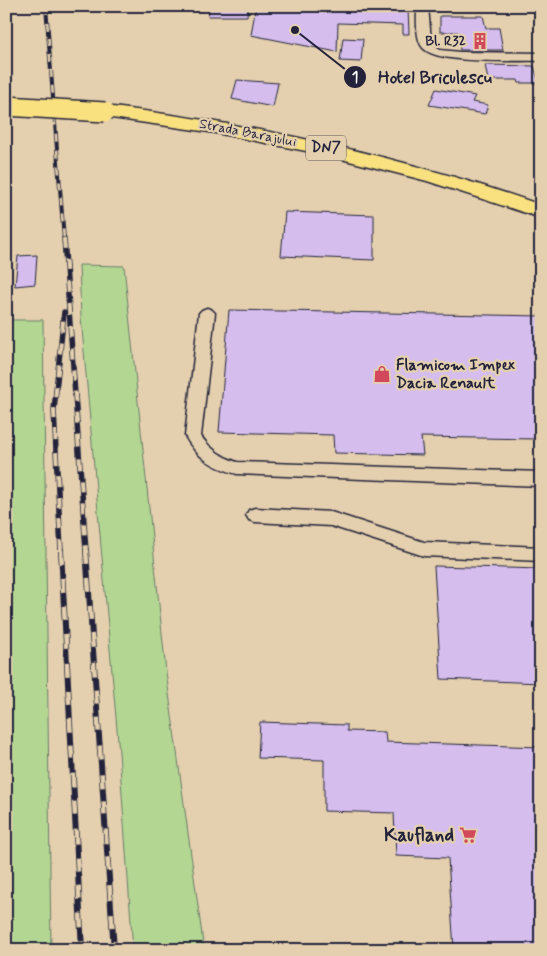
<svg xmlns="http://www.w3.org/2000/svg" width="547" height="956" viewBox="0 0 547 956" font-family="Mynerve,sans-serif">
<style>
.green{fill:#b3d793;stroke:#6a7c67}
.building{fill:#d5beee;stroke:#22223b}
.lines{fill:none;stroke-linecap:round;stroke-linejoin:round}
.service-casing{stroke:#22223b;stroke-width:3}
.trunk-casing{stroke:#22223b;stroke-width:3}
.service{fill:#e4d0ae;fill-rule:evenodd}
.trunk{fill:#fae180;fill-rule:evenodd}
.rail-far2-casing{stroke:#22223b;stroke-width:4}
.rail-far1-casing{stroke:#22223b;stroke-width:5.5}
.rail-casing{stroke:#22223b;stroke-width:6}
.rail-far2{stroke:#e4d0ae;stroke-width:2.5;stroke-dasharray:8;stroke-linecap:butt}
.rail-far1{stroke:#e4d0ae;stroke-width:4;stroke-dasharray:11;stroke-linecap:butt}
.rail{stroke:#e4d0ae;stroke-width:4.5;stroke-dasharray:14;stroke-linecap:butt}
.trunk-bridge-casing{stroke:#22223b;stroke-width:22;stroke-linecap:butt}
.trunk-bridge{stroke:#fae180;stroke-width:19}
.labels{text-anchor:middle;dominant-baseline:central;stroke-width:4.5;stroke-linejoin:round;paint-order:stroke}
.far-poi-label{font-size:14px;font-weight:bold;fill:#22223b;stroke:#e4d0ae;text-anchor:end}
.far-street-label{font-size:14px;fill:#22223b;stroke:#e4d0ae}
.shield{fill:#e4d0ae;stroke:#5c565e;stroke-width:1}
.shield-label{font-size:15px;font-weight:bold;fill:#22223b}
.poi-label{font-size:16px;font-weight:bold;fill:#22223b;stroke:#e4d0ae;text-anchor:start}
.near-poi-label{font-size:19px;font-weight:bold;fill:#22223b;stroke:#e4d0ae;text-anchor:end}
.leader{fill:none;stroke:#22223b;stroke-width:2}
.callout-dot{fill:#22223b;stroke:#e4d0ae;stroke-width:2}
.mark-label{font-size:15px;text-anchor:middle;font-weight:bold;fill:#fff}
.callout-label{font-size:18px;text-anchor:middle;font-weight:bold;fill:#22223b;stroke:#e4d0ae;stroke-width:4.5;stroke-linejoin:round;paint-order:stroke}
</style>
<rect width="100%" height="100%" fill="#e4d0ae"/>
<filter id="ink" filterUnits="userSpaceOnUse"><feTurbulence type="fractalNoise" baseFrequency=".02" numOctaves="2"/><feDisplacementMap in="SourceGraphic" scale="10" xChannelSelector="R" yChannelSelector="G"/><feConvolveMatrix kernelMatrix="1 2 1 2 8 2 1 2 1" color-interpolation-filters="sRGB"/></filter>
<g filter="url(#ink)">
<path class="green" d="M79 265 124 266 166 672 204 950H133L119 752 81 317Z
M6 320H43L51 950H6Z"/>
<path class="building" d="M76 6H120V9L75 10Z
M183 6H203V11H182Z
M210 6H248L247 16H208Z
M256 6 408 9 409 34H403V25L338 23 337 52 251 35Z
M440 16H483L486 28H499L503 50H460L458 32H440Z
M343 38 363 39 361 62 340 61Z
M485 65 534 66 539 83H519L518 80H488Z
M237 80 278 83 273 107 232 99Z
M436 89 475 96 472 102 488 105 485 114 429 105Z
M285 212 374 215V260L281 256Z
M37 255 35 284 15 286 18 256Z
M229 310 541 316V449H538L536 439 421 437 423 455 334 453 333 435 219 432Z
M434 566 541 569V683L441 679Z
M260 722 347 725V731L385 732 386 742 541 747V950H454L448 858 396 856 394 813 324 811V760L258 758Z"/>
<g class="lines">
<g class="service-casing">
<path id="service" d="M417 6H428L431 41 440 50 460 52 541 53V61C517 60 438 65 423 48 415 39 417 17 417 6Z
M207 308 212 310 215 313 201 436C210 449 222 457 237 462L541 472V486L237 474C213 467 197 458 185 436L199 313 202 310Z
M255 508 331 512 424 542 541 547V561L424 556 331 526 255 522 249 520 246 515 249 510Z"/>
</g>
<g class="trunk-casing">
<path id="trunk" d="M105 106C254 124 399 155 541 205V218L427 181 326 155 216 133 98 116 95 112 98 108Z"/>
</g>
<use href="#service" class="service"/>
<use href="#trunk" class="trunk"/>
<g class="rail-far2-casing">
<path id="rail-far2" d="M46 6 64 240"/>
</g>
<g class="rail-far1-casing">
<path id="rail-far1" d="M64 238 86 551
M61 551 54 410 64 312"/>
</g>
<g class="rail-casing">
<path id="rail" d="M61 550 82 950
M86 550 114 950"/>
</g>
<use href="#rail-far2" class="rail-far2"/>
<use href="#rail-far1" class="rail-far1"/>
<use href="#rail" class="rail"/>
<g class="trunk-bridge-casing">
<path id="trunk-bridge" d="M6 106 105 112"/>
</g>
<use href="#trunk-bridge" class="trunk-bridge"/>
</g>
</g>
<defs>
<g id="building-bare" transform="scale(1.35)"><path d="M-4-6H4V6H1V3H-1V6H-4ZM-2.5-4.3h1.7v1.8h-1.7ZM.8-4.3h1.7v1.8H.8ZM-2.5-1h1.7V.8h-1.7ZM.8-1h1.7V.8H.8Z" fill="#d1495b" stroke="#e4d0ae" stroke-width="2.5" paint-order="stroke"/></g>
<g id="shop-bare" transform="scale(1.35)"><path d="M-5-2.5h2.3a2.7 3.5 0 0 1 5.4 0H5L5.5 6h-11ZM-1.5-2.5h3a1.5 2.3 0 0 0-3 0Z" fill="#d1495b" stroke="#e4d0ae" stroke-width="2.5" paint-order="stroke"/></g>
<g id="supermarket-bare" transform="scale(1.35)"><path d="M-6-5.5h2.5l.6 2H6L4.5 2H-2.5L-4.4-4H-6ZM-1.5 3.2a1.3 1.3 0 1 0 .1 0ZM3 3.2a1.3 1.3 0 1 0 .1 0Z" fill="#d1495b" stroke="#e4d0ae" stroke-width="2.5" paint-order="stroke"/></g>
</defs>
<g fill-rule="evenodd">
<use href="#building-bare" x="480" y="41"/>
<use href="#shop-bare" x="382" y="374"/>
<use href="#supermarket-bare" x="468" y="835"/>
</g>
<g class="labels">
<g class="far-poi-label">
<text x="466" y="41">Bl. R32</text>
</g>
<g class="far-street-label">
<text transform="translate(248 133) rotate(11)">Strada Barajului</text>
</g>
<rect class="shield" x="306" y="135.5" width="40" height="25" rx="4"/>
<g class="shield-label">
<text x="326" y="148">DN7</text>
</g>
<g class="poi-label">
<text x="396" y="365">Flamicom Impex<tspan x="396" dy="18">Dacia Renault</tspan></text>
</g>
<g class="near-poi-label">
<text x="454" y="835">Kaufland</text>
</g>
</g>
<path class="leader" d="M295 30L355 77"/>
<g class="callout-dot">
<circle cx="295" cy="30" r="5"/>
<circle cx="355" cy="77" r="12"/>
</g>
<g class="mark-label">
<text x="355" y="82">1</text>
</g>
<g class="callout-label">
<text x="435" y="83">Hotel Briculescu</text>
</g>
<rect width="547" height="956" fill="none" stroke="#e4d0ae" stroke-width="25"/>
<rect x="12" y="12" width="522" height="931" fill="none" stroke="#22223b" stroke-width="2" filter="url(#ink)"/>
</svg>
